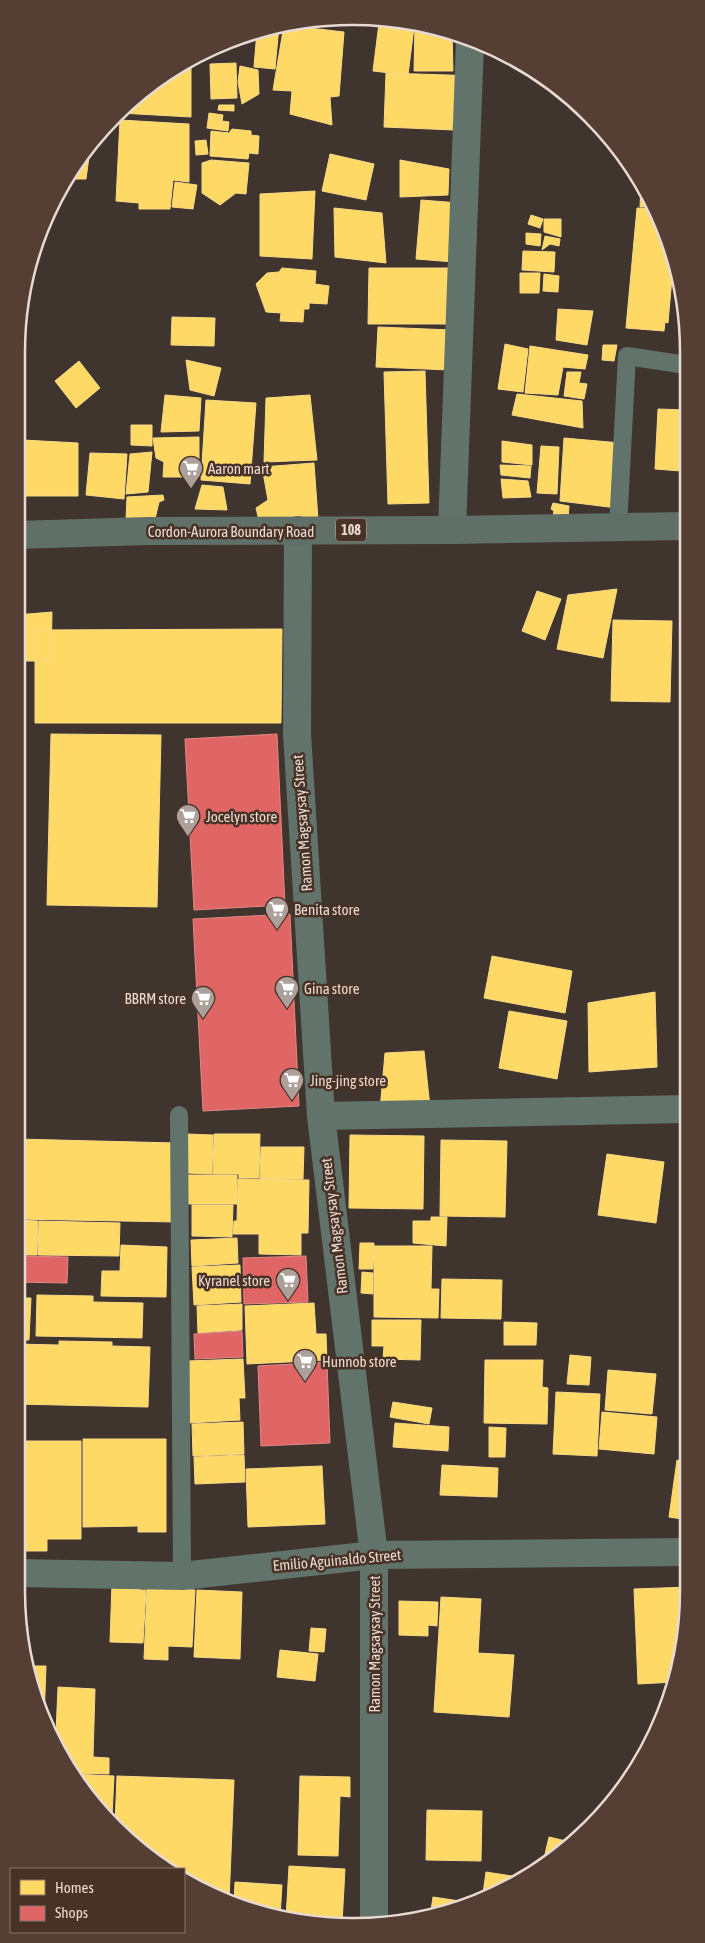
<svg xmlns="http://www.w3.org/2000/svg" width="705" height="1943" viewBox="0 0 705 1943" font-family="'Asap Condensed',sans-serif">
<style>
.homes{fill:#ffd966;stroke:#f8d986}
.shops{fill:#e06666;stroke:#e28886}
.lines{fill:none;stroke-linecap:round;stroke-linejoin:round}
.service{stroke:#61736b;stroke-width:18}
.minor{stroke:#61736b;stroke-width:28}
.tertiary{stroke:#61736b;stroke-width:28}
.primary{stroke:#607069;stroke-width:28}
.labels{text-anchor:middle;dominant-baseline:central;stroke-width:5;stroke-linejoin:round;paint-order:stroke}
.shield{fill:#483226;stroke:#b8a79e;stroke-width:1}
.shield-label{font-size:14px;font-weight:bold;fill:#e8d9d2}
.poi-label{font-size:15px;fill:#e8d9d2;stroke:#483226;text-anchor:start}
.street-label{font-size:15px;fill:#e8d9d2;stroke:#483226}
.rim{fill:none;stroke:#e8d9d2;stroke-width:2.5}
</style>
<rect width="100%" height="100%" fill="#40342e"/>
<path class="homes" d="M379 23 414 27 408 75 373 71Z
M415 24 440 28 452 33 453 71H414Z
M284 25 344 32 339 96 330 97 332 125 290 114 292 91 273 90Z
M279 26 275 69 254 67 257 31Z
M236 63 237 98 211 99 210 64Z
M180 65V66L191 67V117L120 113 131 100Z
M240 66 258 70 259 94 242 104 238 82Z
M386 73 479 76 477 131 384 127Z
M219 105H234V111L218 110Z
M209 113 223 115 222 121 229 122 228 131 207 128Z
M120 120 189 124V182L173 180 170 209H139V203L116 201Z
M232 129 251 131V135L259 136 258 154 249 153 248 159 210 156 211 131 229 133Z
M206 140 208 154 196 155 195 141Z
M91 142 86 179H67L86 148Z
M330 154 374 164 366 200 322 191Z
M211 160 249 163 246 194 236 193 220 205 202 193V163Z
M400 160 449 169 448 195 400 197Z
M175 182 197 185 193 209 172 207Z
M641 184 654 204 655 207H640Z
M315 191 312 259 260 256V194Z
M421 200 459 203 454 262 416 259Z
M334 208 382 213 386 263 335 257Z
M637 208 656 209 673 266 668 323 665 322 664 331 626 328Z
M531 215 543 219 540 228 528 224Z
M544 219H561V237L544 232Z
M526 233 541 234 540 246 526 244Z
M545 236 560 239 559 246 550 244 542 250Z
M523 251 555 252 554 272 522 270Z
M282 268 316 271 315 284 329 286 327 304 309 303V309H304L303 322 280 321 281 313 266 312 256 284 267 273 279 272Z
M369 268H454L453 324H368Z
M520 273H540L539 293H520Z
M544 274 559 276 558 292 543 291Z
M682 295 686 308V312H681Z
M558 309 593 311 587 345 556 340Z
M172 317 215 318 214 346 171 345Z
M378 327 452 330 450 370 376 367Z
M505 344 528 349 523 392 498 389Z
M603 345H617L614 361 602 360Z
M530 346 588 355 585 369 563 367 558 395 525 393Z
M186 360 221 368 214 396 190 390Z
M79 361 100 388 76 408 55 381Z
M425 371 429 503 388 504 384 372Z
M567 372H581L579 383 587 384 584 399 564 396Z
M517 394 582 401 583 428 512 415Z
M165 395 201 398 199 431 161 432Z
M310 395 317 460 264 462 266 398Z
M206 400 256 403 250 484 201 480Z
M658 409 685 410 681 471 655 469Z
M131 425H152V446L131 445Z
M199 437V477H163L164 462 156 458 153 438Z
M564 438 621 443 617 508 560 501Z
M23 440 78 443V496H18Z
M502 441 532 445V465L502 462Z
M541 446 559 447 557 494 537 493Z
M152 452 148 492 126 494 130 454Z
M90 453 127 454 124 499 86 495Z
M314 463 318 519 260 525 256 508 268 500 262 467Z
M500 465 531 466 530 478 501 475Z
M501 479 528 481 531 497 503 498Z
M202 485 223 487 227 510 195 509Z
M163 495 164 500 159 502 155 519 126 520 127 497Z
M553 503 569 506 568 520 552 521 554 511 551 509Z
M617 589 603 658 557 649 568 595Z
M537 591 561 599 545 640 522 631Z
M52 612 51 661H16V615Z
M613 620 672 621 670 702 611 701Z
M282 629 281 723H35V630Z
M51 734 161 735 157 907 47 905Z
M492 956 572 971 565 1013 484 998Z
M655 992 657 1067 589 1072 588 1003Z
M509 1011 567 1021 557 1079 499 1068Z
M424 1051 430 1107 380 1110 385 1053Z
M187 1134 213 1135 212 1174 187 1173Z
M214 1134H260L259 1178H239V1174H213Z
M350 1135 424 1136 423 1209 349 1208Z
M16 1139 177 1143 175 1222 16 1219Z
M441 1140 507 1141 505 1217 440 1216Z
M261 1147H304L303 1179H260Z
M607 1154 664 1162 656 1223 598 1215Z
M688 1156V1219L681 1218Z
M188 1175H237V1204H187Z
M238 1179 309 1180 308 1233H301V1255L259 1254V1234H233L234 1221H237Z
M192 1205H233L232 1237 192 1236Z
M431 1217H447L446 1246 413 1243V1221H431Z
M16 1220 38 1221 37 1255H16Z
M39 1221 120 1223 119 1256 38 1255Z
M237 1238 238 1263 192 1266 191 1240Z
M360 1243H374L373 1269H359Z
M121 1245 167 1247 166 1297 101 1296 102 1271H120Z
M374 1246H432L431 1289H439L438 1318 374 1317Z
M240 1265 241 1302 194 1305 192 1267Z
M362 1272 373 1273V1294L361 1293Z
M442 1279 502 1280 501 1319 441 1318Z
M37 1295 93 1296V1302L143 1303 142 1338 36 1336Z
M16 1298H31L29 1340H16Z
M314 1303 316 1334H326L327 1360 247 1364 245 1306Z
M242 1304V1330L198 1333 197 1306Z
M372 1320H421L420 1360 383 1359 384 1346H372Z
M504 1322 537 1323 536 1345H504Z
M59 1341 112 1342V1346L150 1347 148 1407 16 1404V1344L59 1345Z
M570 1355 591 1357 589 1385 567 1384Z
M243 1359 245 1398H239L240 1420 189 1423 187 1361Z
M485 1360H543L542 1387 548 1388 547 1424 484 1423Z
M608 1370 656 1374 652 1414 605 1410Z
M556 1392 600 1394 597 1456 553 1454Z
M393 1402 432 1408 429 1424 390 1417Z
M602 1412 657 1417 654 1454 599 1449Z
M243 1422 244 1454 193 1456 192 1424Z
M395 1423 449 1427 448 1451 393 1447Z
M489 1427 506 1428 505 1457H489Z
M83 1439H166V1532H138V1526L83 1527Z
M16 1441H81V1539H47V1551H21L16 1535Z
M244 1455 245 1482 195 1484 194 1457Z
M677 1460 688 1462 689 1520 669 1517Z
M442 1465 498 1468 497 1497 440 1495Z
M322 1466 325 1524 248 1527 246 1469Z
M112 1583 141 1584 140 1590H146L143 1643 110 1642Z
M689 1587 675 1682 638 1684 634 1589Z
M147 1588 195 1590 192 1647 168 1646V1660L144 1659Z
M197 1590 242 1592 240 1659 194 1657Z
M441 1597 481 1599 478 1653 514 1655 509 1717 434 1712Z
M399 1601 438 1602 437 1626 428 1625V1636L399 1635Z
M311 1628 326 1629 324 1652 309 1651Z
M280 1650 318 1654 315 1681 277 1677Z
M29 1666H46L44 1721 34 1699Z
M58 1687 95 1689 93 1757 109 1758V1774L72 1773 61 1758 50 1733H56Z
M73 1774 114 1776 112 1816 104 1815 100 1812Z
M117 1776 234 1780 229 1902 185 1882 184 1869H169L115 1825Z
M300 1776 350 1777V1797L340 1796 338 1856 298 1855Z
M427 1810 482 1811 481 1861 426 1860Z
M549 1837 570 1842 542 1867Z
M289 1866 345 1869 342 1923 308 1924 286 1919Z
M486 1872 525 1878 482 1901Z
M235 1882 282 1885 280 1917 245 1909 234 1904Z
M433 1897 473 1903 430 1917Z"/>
<path class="shops" d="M277 734 285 905 194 910 185 739Z
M290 914 299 1106 203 1111 193 919Z
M16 1256 68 1257 67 1283 16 1282Z
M306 1256 308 1302 244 1304 243 1258Z
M242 1331 243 1357 195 1359 194 1334Z
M327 1362 330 1443 261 1446 258 1366Z"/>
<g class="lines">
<path class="service" d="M618 527 627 356 686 365
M179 1115 182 1576"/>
<path class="minor" d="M298 530 297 734 321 1116 374 1555V1922
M452 530 470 42
M321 1116 688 1109"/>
<path class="tertiary" d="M16 1573 182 1576 374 1555 689 1552"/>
<path class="primary" d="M16 535 148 531 452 530 686 526"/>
</g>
<defs>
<g id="supermarket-pin" transform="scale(1.25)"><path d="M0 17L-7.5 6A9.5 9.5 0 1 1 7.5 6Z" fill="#ad9f99" stroke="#483226"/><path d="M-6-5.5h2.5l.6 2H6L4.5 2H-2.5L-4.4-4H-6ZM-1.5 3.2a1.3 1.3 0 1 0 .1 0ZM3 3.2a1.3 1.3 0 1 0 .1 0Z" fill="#fff"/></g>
</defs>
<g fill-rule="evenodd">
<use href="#supermarket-pin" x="191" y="468"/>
<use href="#supermarket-pin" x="188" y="816"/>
<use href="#supermarket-pin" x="277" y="909"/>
<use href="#supermarket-pin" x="287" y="988"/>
<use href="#supermarket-pin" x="203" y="998"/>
<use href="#supermarket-pin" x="292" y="1080"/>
<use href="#supermarket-pin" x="288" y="1280"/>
<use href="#supermarket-pin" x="305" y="1361"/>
</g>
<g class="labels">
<rect class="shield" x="336" y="518.5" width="30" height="23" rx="4"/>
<g class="shield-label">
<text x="351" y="530">108</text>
</g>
<g class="poi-label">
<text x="208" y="468">Aaron mart</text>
<text x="206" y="816">Jocelyn store</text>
<text x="294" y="909">Benita store</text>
<text x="304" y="988">Gina store</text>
<text x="186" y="998" text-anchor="end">BBRM store</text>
<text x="310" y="1080">Jing-jing store</text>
<text x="270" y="1280" text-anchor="end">Kyranel store</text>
<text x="322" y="1361">Hunnob store</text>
</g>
<g class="street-label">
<text x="231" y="531">Cordon-Aurora Boundary Road</text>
<text transform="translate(302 823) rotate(-94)">Ramon Magsaysay Street</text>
<text transform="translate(334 1226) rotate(-97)">Ramon Magsaysay Street</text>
<text transform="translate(337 1560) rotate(-5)">Emilio Aguinaldo Street</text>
<text transform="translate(374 1644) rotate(-90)">Ramon Magsaysay Street</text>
</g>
</g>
<path d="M0 0H705V1943H0ZM352 25H353A327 327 0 0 1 680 352V1591A327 327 0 0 1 353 1918H352A327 327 0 0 1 25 1591V352A327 327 0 0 1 352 25Z" fill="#553f34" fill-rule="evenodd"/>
<path class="rim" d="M352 25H353A327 327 0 0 1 680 352V1591A327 327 0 0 1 353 1918H352A327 327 0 0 1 25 1591V352A327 327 0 0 1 352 25Z"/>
<rect x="10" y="1868" width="175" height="65" fill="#483226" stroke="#88756b"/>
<rect x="20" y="1880" width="25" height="15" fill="#ffd966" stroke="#88756b"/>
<text x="55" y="1893" font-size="15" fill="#e8d9d2">Homes</text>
<rect x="20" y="1906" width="25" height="15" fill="#e06666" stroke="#88756b"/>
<text x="55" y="1918" font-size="15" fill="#e8d9d2">Shops</text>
</svg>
